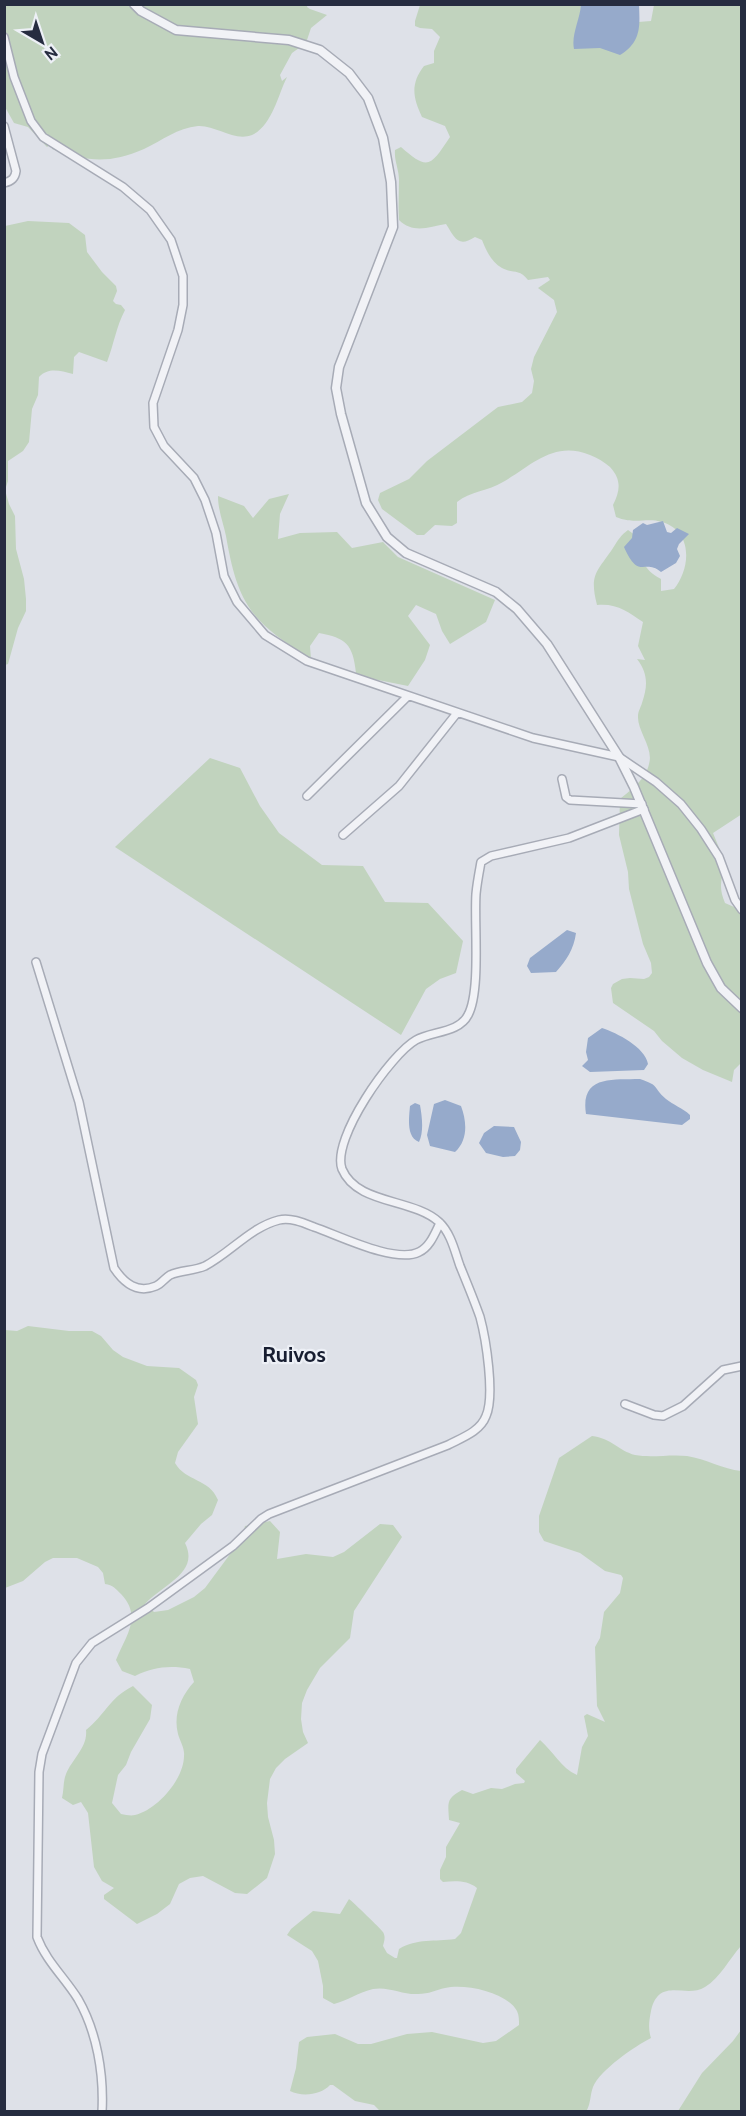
<svg xmlns="http://www.w3.org/2000/svg" width="746" height="2116" viewBox="0 0 746 2116" font-family="Cabin,sans-serif">
<style>
.green{fill:#c1d3be}
.water{fill:#96aacb}
.lines{fill:none;stroke-linecap:round;stroke-linejoin:round}
.minor-casing{stroke:#a7abb6;stroke-width:10}
.tertiary-casing{stroke:#a7abb6;stroke-width:11}
.minor{stroke:#f1f2f6;stroke-width:7}
.tertiary{stroke:#f1f2f6;stroke-width:8}
.labels{text-anchor:middle;dominant-baseline:central;stroke-width:4.5;stroke-linejoin:round;paint-order:stroke}
.district-label{font-size:22px;font-weight:bold;fill:#181e31;stroke:#edf0f6}
</style>
<rect width="100%" height="100%" fill="#dee1e8"/>
<path class="green" d="M308 4 307 7 310 9 327 15 311 28 306 43 292 53 280 75 282 81 287 77C278 95 272 126 252 135 234 142 216 125 198 126 177 128 163 140 144 149 109 164 88 162 52 149V143L47 147 28 127 14 123 5 107V5Z
M420 5H605L638 22 651 21 654 5H741L742 814 713 833 726 865C720 880 719 889 725 903L741 910V1063L734 1070 732 1082 703 1070 682 1058 662 1041 654 1031 613 1003 611 988 613 984 622 979 630 978 644 979 649 977 652 973 651 963 643 944 629 889 628 872 619 835 620 799C631 790 646 779 649 764 654 748 637 731 638 716 638 711 641 707 642 703 648 686 648 673 637 659L645 660 638 646 643 622C628 612 617 603 597 605 589 574 597 572 613 548 618 540 621 535 628 530L639 538C642 559 641 568 661 579V591L674 589C691 568 693 531 662 522 646 517 636 525 616 517L613 505C620 491 622 480 610 467 604 462 598 458 590 455 554 440 532 465 503 482 488 491 471 491 457 502V523L452 526 435 525 424 535H417L382 509 378 500 380 493 409 479 427 461 498 407 522 402 532 393 534 381 531 369 534 357 557 312 554 300 538 288 550 280 548 277 528 280C519 268 513 274 502 268 491 262 486 250 482 240L475 237C458 248 455 238 446 224 429 227 413 234 399 220 398 207 399 193 399 180 399 169 394 161 395 150L401 147C429 172 431 165 450 137L445 126 422 117C413 98 410 84 424 66L434 63V51L440 37 432 29 420 28 415 26V21Z
M28 221 69 223 85 235 87 252 102 272 116 286 117 291 113 301 116 304 121 305 125 310C116 327 114 344 107 362L79 352 74 357 73 374C60 371 49 367 39 377L38 395 32 409 29 442 23 451 8 461V481L5 490 9 504 15 516 16 549 24 579 26 599V611L18 628 8 664 5 665V226Z
M289 494 280 514 278 539 300 533 337 532 352 548 383 542 398 557 495 600 486 622 450 644 442 631 436 614 416 605 408 616 430 645 425 660 408 686 368 678 356 673C353 644 346 638 319 633L310 646 311 659C252 622 238 606 226 536 223 522 218 510 218 496L244 506 253 518 269 499Z
M210 758 240 768 260 806 279 833 322 865 363 866 385 902 428 903 463 941 456 973 440 979 426 989 401 1035 115 847Z
M28 1326 69 1331H92L101 1336 113 1350 123 1357 147 1366 179 1368 196 1380 198 1385 194 1397 198 1424 178 1452 175 1463C186 1482 209 1478 218 1500L212 1515 201 1524 185 1543C200 1573 163 1584 145 1604L154 1612 168 1610 194 1597 205 1588 242 1538 245 1526 270 1521 280 1532 277 1559 306 1554 333 1557 344 1552 380 1524 393 1525 402 1537 354 1611 350 1638 320 1668 307 1690 302 1703 301 1719 303 1732 308 1743 285 1759 276 1768 270 1779 267 1803 268 1817 274 1840 275 1854 267 1878 247 1894 235 1893 203 1876 190 1878 179 1884 170 1904 157 1914 137 1924 104 1899V1895L114 1888 102 1881 94 1867 88 1813 81 1802 73 1805 62 1798C64 1790 63 1781 66 1774 72 1759 88 1747 86 1730 106 1714 108 1699 133 1686L152 1705 150 1719 131 1752 126 1765 118 1775 112 1803 121 1814C126 1815 131 1816 135 1815 157 1810 184 1779 184 1756 185 1749 180 1741 178 1734 173 1715 181 1696 194 1682L190 1669C170 1665 153 1667 135 1676L122 1671 116 1660C125 1637 143 1617 121 1594 116 1589 113 1585 105 1584L103 1573 98 1567 77 1558H53L45 1562 23 1581 5 1588V1330L17 1331Z
M592 1436C611 1438 619 1451 635 1455 652 1458 670 1454 687 1456 706 1459 723 1469 741 1471V1946C730 1958 720 1978 705 1987 686 1999 659 1976 651 2011 649 2021 648 2029 651 2038 635 2046 600 2070 593 2087 590 2095 591 2102 587 2110L583 2111H380L374 2105 355 2101 333 2085H330C321 2095 302 2097 290 2091L296 2068 299 2042 307 2037 335 2034 358 2044H371L407 2034 432 2032 483 2043 496 2041 519 2025C519 2020 519 2015 517 2011 507 1992 464 1983 445 1988 436 1990 429 1994 418 1994 403 1995 388 1986 373 1989 359 1992 347 2001 334 2004L323 1998V1986L318 1961 312 1951 287 1935 291 1929 313 1911 340 1914 349 1899C352 1901 381 1929 383 1932 386 1937 384 1942 383 1946L387 1953 395 1958H397L399 1949C417 1938 435 1942 455 1939L461 1933 477 1888C467 1880 455 1881 443 1882L440 1879V1870L446 1857V1847L460 1823 449 1820C448 1802 446 1799 462 1790L473 1794 491 1788 502 1789 515 1784 524 1783 525 1781 516 1773V1769L540 1740C553 1751 561 1768 577 1775L582 1747 588 1736 584 1716 587 1714 605 1722 597 1706 595 1647 600 1638 604 1612 620 1593 623 1578 621 1575 605 1571 580 1553 544 1541 539 1532V1516L559 1458Z
M741 2030V2111H678L702 2073 733 2041Z"/>
<path class="water" d="M581 5H639C640 27 641 42 620 55L600 48 574 49C571 35 580 19 581 5Z
M663 521 667 532 671 533 677 528 689 534 679 544 677 549 680 556 676 563 661 572C644 558 639 581 624 547L632 538 633 530 643 523 647 525Z
M567 930 576 933C574 949 566 961 556 972L531 973 527 966 530 958Z
M602 1028C617 1033 645 1047 648 1064L644 1070 590 1072 582 1066 588 1060 586 1052 588 1038Z
M640 1079C661 1086 652 1087 666 1099 673 1105 683 1108 690 1115V1119L682 1125 586 1114C580 1075 612 1080 640 1079Z
M445 1100 461 1106C467 1122 468 1140 455 1152L430 1146 427 1135 434 1104Z
M415 1103 420 1105C422 1116 424 1132 419 1142 406 1137 409 1118 410 1106Z
M494 1126 514 1127 521 1142 520 1150 515 1156 503 1157 486 1153 479 1143 484 1133Z"/>
<g class="lines">
<g class="minor-casing">
<path id="minor" d="M4 37 14 77 31 121 43 137 123 187 150 210 171 240 183 276V305L178 330 153 403 154 427 164 446 194 478 205 500 216 533 224 576 237 602 265 635 307 661 533 738 619 757 656 782 681 804 701 829 719 857 735 900 742 910
M4 126 16 171C15 178 12 181 4 183
M562 779 566 797 570 800 642 804
M307 796 408 696
M343 835 399 786 457 713
M36 962 79 1102 114 1268C124 1283 137 1294 156 1286 161 1284 165 1278 170 1275 181 1270 194 1271 205 1266 230 1253 251 1227 279 1220 290 1217 304 1223 314 1227 338 1235 395 1264 419 1252 430 1247 435 1233 440 1223
M625 1404 654 1415 663 1416 683 1406 723 1370 742 1366
M102 2112C104 2074 97 2032 78 1999 65 1978 46 1961 37 1937L39 1772 42 1754 76 1663 92 1643 148 1608 233 1546 261 1519 269 1514 448 1445C461 1438 480 1432 486 1416 495 1396 486 1339 480 1317 474 1300 467 1283 460 1266 455 1252 451 1233 439 1222 413 1198 357 1205 342 1169 331 1139 391 1054 416 1040 432 1031 459 1033 468 1015 481 991 474 924 476 894 477 883 479 873 481 862L491 856 569 838 644 809"/>
</g>
<g class="tertiary-casing">
<path id="tertiary" d="M134 4 141 11 176 30 289 40 320 50 349 73 368 98 383 138 391 182 393 227 339 367 336 388 341 414 366 503 387 537 406 553 496 592 517 609 547 644 619 757 634 787 707 963 721 988 742 1008"/>
</g>
<use href="#minor" class="minor"/>
<use href="#tertiary" class="tertiary"/>
</g>
<g class="labels">
<g class="district-label">
<text x="294" y="1354">Ruivos</text>
</g>
</g>
<rect width="746" height="2116" fill="none" stroke="#262c40" stroke-width="12"/>
<g transform="translate(42 42) rotate(141)" stroke="#edf0f6" stroke-width="4.5" paint-order="stroke">
<path d="M0-4.5L10 22L0 15L-10 22Z" fill="#262c40"/>
<text y="-9" font-size="16" font-weight="bold" text-anchor="middle" fill="#262c40">N</text>
</g>
</svg>
